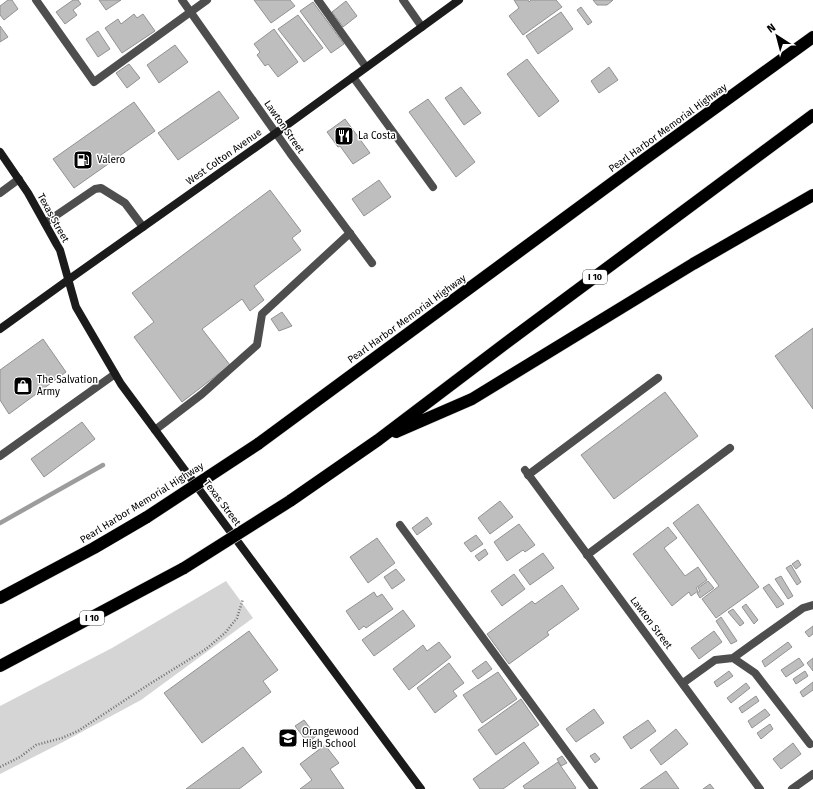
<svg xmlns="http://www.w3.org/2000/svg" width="813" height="789" viewBox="0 0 813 789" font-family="'Fira Sans',sans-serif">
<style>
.green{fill:#d5d5d5}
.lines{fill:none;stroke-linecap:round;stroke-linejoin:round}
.stream{stroke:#9c9c9c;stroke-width:4.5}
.building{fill:#bebebe;stroke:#929292}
.highway-casing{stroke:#dbdbdb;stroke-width:13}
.path{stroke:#707070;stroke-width:2.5;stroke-dasharray:1 2;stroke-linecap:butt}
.lane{stroke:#4e4e4e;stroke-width:8}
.street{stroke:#4e4e4e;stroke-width:8}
.secondary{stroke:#1b1b1b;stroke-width:8}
.highway{stroke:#000;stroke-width:12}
.highway-bridge-casing{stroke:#dbdbdb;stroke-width:13;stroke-linecap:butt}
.highway-bridge{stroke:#000;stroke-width:12}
.labels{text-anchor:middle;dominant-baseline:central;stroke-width:3;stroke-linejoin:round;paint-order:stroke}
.shield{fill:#fff;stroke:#4c4c4c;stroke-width:1}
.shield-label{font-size:9px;font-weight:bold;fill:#000}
.street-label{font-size:10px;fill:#000;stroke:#fff}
.poi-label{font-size:10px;fill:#000;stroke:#fff;text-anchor:start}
</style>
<rect width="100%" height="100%" fill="#fff"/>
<path class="green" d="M226 581 253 618 141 700 63 742 0 774V706L112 648Z"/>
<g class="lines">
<path class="stream" d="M0 523 103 465"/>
</g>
<path class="building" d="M8 0H12L18 9 4 20 0 15V6Z
M73 0H78L81 4 73 10 77 15 65 24 56 12Z
M99 0H121L106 10Z
M254 0H290L295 6 271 23Z
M514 0H528L529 2 531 0H556L562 7 523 35 509 16 519 8Z
M593 0H613L612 1 607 5H597Z
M346 1 357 16 343 27 332 12Z
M313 2 344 44 331 53 300 11Z
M581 7 592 22 588 25 577 10Z
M561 12 573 29 538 54 526 36Z
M134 14 137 18 143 14 155 31 122 53 105 28 118 19 121 24Z
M298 15 323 48 304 62 278 29Z
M0 26 8 37 0 42Z
M274 29 298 62 278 77 268 64 265 66 257 55 260 52 254 44Z
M98 31 110 49 98 57 86 39Z
M175 45 188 62 159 83 147 65Z
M527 59 559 101 539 117 507 74Z
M129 64 140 78 127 88 116 73Z
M609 67 618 80 599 93 591 81Z
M461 87 481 113 464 125 445 98Z
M219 91 239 118 178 160 158 133Z
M428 99 475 162 456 177 409 112Z
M134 102 155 131 74 188 53 159Z
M345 119 370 153 353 164 340 146 338 147 327 132Z
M379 180 391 197 364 216 352 199Z
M270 190 301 231 292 238 301 250 254 286 264 300 250 311 242 299 202 329 230 365 182 402 134 337 154 322 132 293Z
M282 312 292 326 279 331 271 319Z
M813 328V409L775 356Z
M43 339 66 372 9 414 0 400V370Z
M665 392 698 436 614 499 581 455Z
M82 422 95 439 44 477 31 459Z
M500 501 513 517 490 534 478 518Z
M698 504 759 587 716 618 702 599 719 586 673 523Z
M427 517 432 524 417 535 412 528Z
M519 524 535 545 525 552 523 550 507 561 494 542Z
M668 527 677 538 664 548 685 576 698 567 707 580 696 588 698 591 691 596 689 592 672 606 633 554Z
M476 535 483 544 471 552 464 543Z
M377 538 395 563 368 583 350 557Z
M485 549 488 554 479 561 475 556Z
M543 553 554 568 530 585 519 570Z
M798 560 801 565 796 569 792 564Z
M791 565 801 582 797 585 786 568Z
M396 569 405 580 392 589 384 577Z
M514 574 525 589 502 606 491 591Z
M781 576 793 596 788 599 775 579Z
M708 581 714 588 700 598 697 593 700 591 698 588Z
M769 584 784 604 777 608 763 588Z
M562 585 579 609 547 632 549 635 509 664 487 634 532 601 535 604Z
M374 592 377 597 382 594 393 609 366 628 364 626 359 630 346 611Z
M746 604 758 620 754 624 742 607Z
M733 609 744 623 740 626 728 612Z
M403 610 415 626 374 656 362 640Z
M721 617 737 641 731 644 716 621Z
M813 626V634L809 637 805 632Z
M249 631 278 670 263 681 271 692 202 743 164 693Z
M714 631 722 642 699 659 691 648Z
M439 642 451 657 409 690 393 669 423 645 427 651Z
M788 642 792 647 765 667 762 661Z
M799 658 804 665 786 677 781 670Z
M813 658V671L807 663Z
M486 661 492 669 478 679 472 671Z
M449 663 464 683 453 691 457 696 435 713 417 688Z
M729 671 733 676 717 687 714 682Z
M805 671 808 676 796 684 793 679Z
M498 672 517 699 482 723 463 695Z
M813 682V690L803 697 800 692Z
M746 683 750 688 731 703 727 698Z
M756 696 759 701 742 713 739 708Z
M521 699 539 725 496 755 478 730Z
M594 709 604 723 576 742 566 729Z
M765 709 770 715 752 728 748 721Z
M304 720 316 736 308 743 295 726Z
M648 720 656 731 631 749 623 737Z
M770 724 773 729 761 739 757 733Z
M676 729 688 744 661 765 650 750Z
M524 742 539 763 503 789H480L473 779Z
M793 743 801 754 781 769 773 759Z
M325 745 339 763 330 769 344 789H300L312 780 300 764Z
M243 747 262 772 239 789H186Z
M595 753 600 759 595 763 590 756Z
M562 756 567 763 561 766 557 759Z
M558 762 576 788 574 789H525L523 786Z
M666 771 679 789H640Z
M710 784 714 789H703Z"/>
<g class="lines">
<g class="highway-casing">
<path id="highway" d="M396 432 472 399 693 264 813 195
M258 444 642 161 813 37
M290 501 378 440 506 343 813 115
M0 598 94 548 147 517
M0 666 184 568"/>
</g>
<path class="path" d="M0 767 20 757 36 745 62 738 78 731 148 685 206 649 225 633 237 618 243 599"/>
<path class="lane" d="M36 0 94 82 207 0
M318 0 366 67
M403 0 422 27
M353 77 433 187
M0 193 19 179
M45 223 95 189 101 188 125 203 143 227
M155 430 202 394 257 345 262 314 350 233
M0 456 115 374
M528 475 658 378
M400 525 594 789
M587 555 730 448
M733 658 751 645 803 608 813 605
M683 683 715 660 733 658 755 673 810 744"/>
<path class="street" d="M182 0 290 153 372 263
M525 470 760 789
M792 789 813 774"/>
<path class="secondary" d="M0 152 28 193 57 245 60 250 76 307 121 384 421 789
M0 329 68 280 143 227 276 133 459 0"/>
<use href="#highway" class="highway"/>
<g class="highway-bridge-casing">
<path id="highway-bridge" d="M147 517 258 444
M184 568 290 501"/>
</g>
<use href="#highway-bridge" class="highway-bridge"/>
</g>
<defs>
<g id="restaurant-square" transform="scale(1)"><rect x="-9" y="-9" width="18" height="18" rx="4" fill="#000" stroke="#fff"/><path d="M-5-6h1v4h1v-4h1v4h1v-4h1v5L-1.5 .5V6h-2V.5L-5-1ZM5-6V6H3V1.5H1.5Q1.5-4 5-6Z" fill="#fff"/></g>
<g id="fuel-square" transform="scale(1)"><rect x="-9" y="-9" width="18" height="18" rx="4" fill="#000" stroke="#fff"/><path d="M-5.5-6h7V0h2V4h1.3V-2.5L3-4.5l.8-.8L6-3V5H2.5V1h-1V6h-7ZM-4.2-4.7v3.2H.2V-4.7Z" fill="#fff"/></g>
<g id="shop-square" transform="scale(1)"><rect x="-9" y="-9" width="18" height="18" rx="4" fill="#000" stroke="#fff"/><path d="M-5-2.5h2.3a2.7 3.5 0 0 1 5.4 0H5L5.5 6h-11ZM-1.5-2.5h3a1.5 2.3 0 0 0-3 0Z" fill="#fff"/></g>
<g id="school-square" transform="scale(1)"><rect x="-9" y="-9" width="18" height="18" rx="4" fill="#000" stroke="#fff"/><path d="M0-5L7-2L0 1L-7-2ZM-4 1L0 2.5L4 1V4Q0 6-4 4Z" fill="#fff"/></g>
</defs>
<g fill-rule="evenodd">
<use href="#restaurant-square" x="344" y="136"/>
<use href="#fuel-square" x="83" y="160"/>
<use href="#shop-square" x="23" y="386"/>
<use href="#school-square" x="288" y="738"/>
</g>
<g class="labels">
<g class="shield">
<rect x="583" y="270" width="24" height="14" rx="3"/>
<rect x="80" y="611" width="24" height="14" rx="3"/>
</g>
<g class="shield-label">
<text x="595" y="277">I 10</text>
<text x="92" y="618">I 10</text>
</g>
<g class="street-label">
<text transform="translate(284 127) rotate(55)">Lawton Street</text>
<text transform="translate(668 128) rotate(-36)">Pearl Harbor Memorial Highway</text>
<text transform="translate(224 157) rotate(-35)">West Colton Avenue</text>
<text transform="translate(53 218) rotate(61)">Texas Street</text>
<text transform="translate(407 319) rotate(-36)">Pearl Harbor Memorial Highway</text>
<text transform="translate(142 503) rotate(-32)">Pearl Harbor Memorial Highway</text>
<text transform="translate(222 503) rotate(53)">Texas Street</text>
<text transform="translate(651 623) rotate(53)">Lawton Street</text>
</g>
<g class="poi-label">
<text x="358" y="136">La Costa</text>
<text x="97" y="160">Valero</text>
<text x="37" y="380">The Salvation<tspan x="37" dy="12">Army</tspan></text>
<text x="302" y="732">Orangewood<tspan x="302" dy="12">High School</tspan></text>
</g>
</g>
<g transform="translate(777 36) rotate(324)" stroke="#ffffff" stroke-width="3" paint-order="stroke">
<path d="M0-3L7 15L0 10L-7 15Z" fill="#000000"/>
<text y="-6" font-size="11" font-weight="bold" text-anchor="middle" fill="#000000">N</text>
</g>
</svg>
